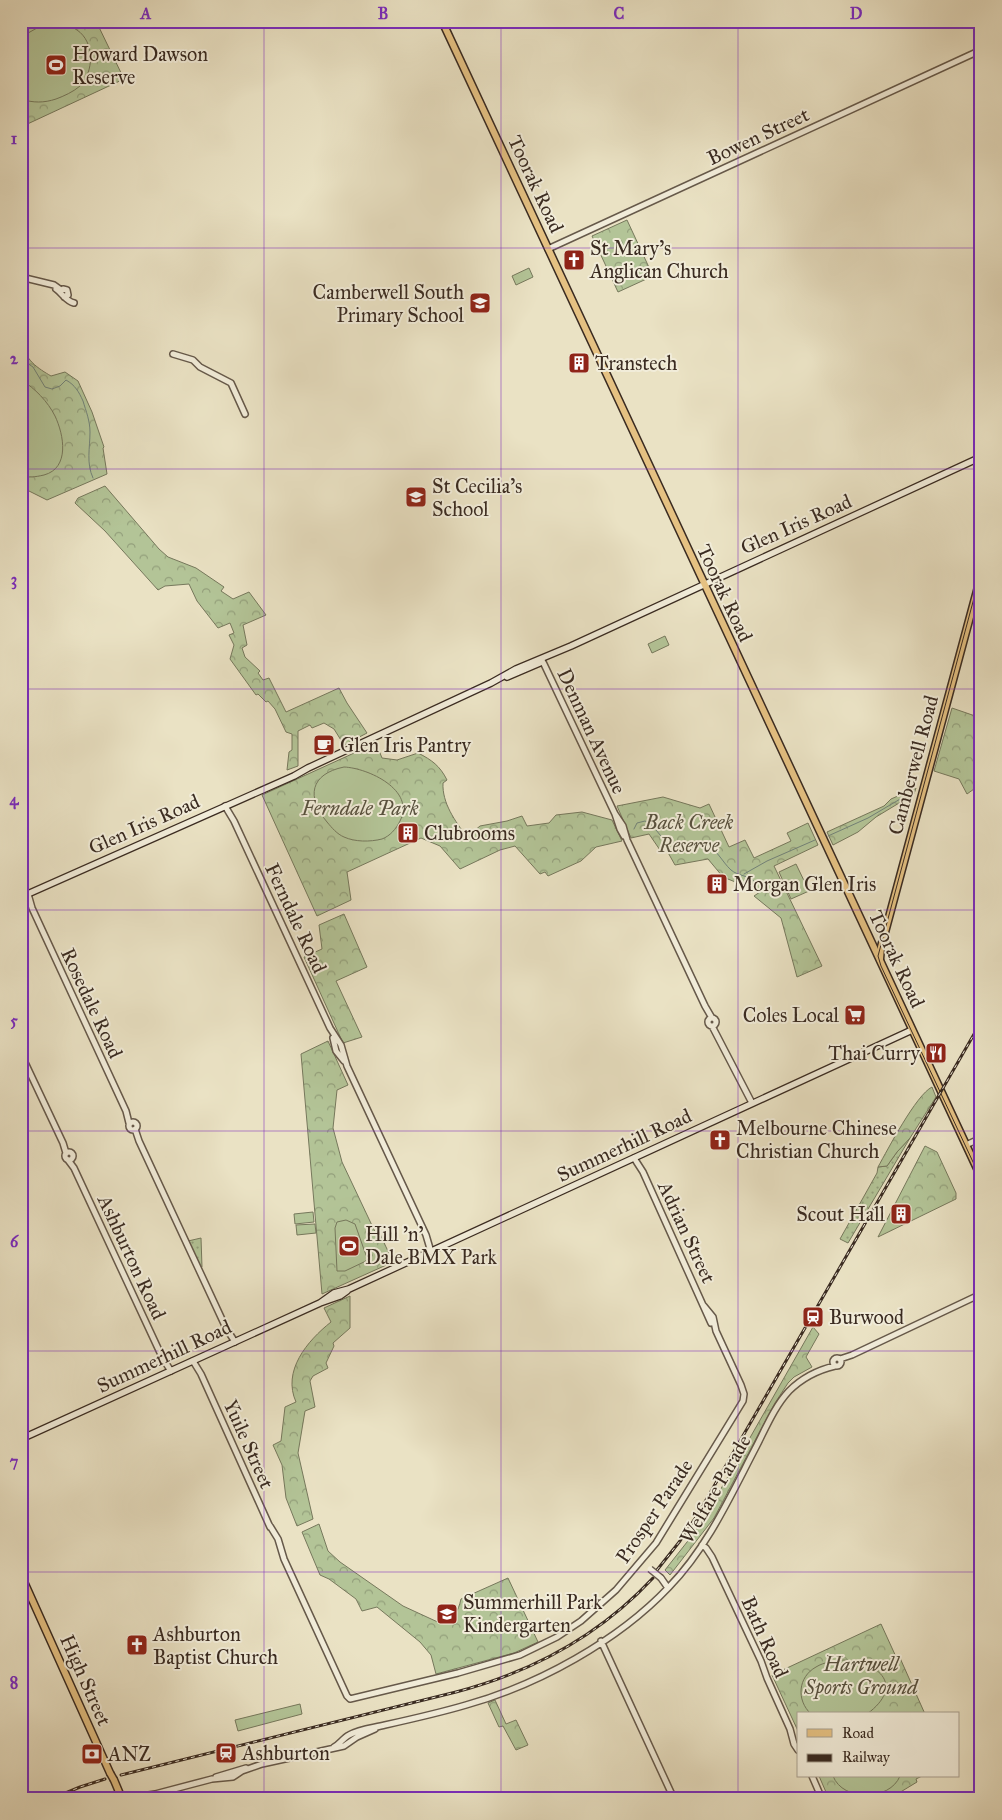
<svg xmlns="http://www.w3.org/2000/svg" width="1002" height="1820" viewBox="0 0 1002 1820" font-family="'IM FELL Great Primer',serif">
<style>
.grass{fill:url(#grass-dots);stroke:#76785c}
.forest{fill:url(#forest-crowns);stroke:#76785c}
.garden{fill:#b3c497;stroke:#76785c}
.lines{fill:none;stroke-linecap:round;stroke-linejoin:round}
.stream{stroke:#72837a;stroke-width:1}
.tertiary-casing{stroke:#66594a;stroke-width:8}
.secondary-casing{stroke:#3a2b21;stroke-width:8}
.primary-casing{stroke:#3a2b21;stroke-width:9}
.trunk-casing{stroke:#3a2b21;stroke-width:9}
.tertiary{stroke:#f1ecd9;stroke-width:5}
.secondary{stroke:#f1ecd9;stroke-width:5.5}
.primary{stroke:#e5c182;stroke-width:6}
.trunk{stroke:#e5c182;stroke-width:6}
.tram{stroke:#3a2b21;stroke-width:1}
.rail-casing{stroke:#3a2b21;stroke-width:3}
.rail{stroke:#f1ecd9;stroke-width:1;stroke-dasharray:4;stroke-linecap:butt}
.tertiary-bridge-casing{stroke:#66594a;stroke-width:8;stroke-linecap:butt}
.primary-bridge-casing{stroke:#3a2b21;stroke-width:9;stroke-linecap:butt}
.tertiary-bridge{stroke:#f1ecd9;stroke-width:5}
.primary-bridge{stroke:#e5c182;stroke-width:6}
.grid{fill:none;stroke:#7b2cbf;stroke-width:1;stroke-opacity:0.55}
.labels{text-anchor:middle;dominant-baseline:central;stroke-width:4;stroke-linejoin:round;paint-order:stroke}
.poi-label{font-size:20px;fill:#3a2b21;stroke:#f1ecd9;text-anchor:start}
.street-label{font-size:20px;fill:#3a2b21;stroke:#f1ecd9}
.park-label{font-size:20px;font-style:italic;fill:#58513e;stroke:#f1ecd9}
.neatline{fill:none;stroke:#7b2cbf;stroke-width:2}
.grid-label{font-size:16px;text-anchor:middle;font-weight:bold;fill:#7b2cbf}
</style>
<defs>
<pattern id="grass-dots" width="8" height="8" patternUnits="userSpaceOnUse" patternTransform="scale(1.25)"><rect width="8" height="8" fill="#b3c497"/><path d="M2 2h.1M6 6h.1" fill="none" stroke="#939f7b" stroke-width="1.8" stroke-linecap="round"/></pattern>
<pattern id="forest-crowns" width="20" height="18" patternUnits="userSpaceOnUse" patternTransform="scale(1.25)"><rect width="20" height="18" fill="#b3c497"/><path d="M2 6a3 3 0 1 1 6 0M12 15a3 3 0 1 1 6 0" fill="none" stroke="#939f7b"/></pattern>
</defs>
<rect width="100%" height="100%" fill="#eae2c4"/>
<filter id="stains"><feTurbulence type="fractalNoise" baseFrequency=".004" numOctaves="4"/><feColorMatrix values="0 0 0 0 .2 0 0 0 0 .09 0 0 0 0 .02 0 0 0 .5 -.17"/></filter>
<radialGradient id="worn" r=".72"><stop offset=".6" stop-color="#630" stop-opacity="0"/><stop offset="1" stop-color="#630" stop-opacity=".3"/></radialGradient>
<path class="grass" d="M910 1138 848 1243 840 1239 877 1173 878 1167 887 1166 897 1152Z
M201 1238 202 1267 201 1268 188 1241Z"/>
<path class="forest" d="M21 21H96L124 79 21 127Z
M627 220 653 276 618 292 592 236Z
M21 324C26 331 25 335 24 343 23 359 39 369 51 376L65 372 78 381 92 412 104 447 103 448 107 474 47 500 21 487Z
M105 486 159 549 168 557 196 568 224 587 221 591 233 599 249 592 266 615 243 625 247 645 242 648 245 657 260 671 258 673 263 680 269 678 286 712 339 688 347 703 367 733 344 745 334 729 324 723 312 728 310 725 298 731V766L287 770 289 752 292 750V734L286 732 275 709 268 701 266 702 258 694 256 695 230 659 234 645 229 635 234 633 230 623 218 628 197 601 189 584 165 586 158 590 105 531 75 503 78 498Z
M952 708 981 718V784L967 794 959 779 934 771Z
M376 743 382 758 397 760 418 753C432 760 440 766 447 780L443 783C442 803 455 821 467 837L480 826 507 821 522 816 527 826 549 823 556 815 582 812 612 820 622 841 596 847 581 861 548 876 545 872 540 874 515 846 500 850 460 869 440 846 421 838 347 872 351 900 317 916 262 795Z
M916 788 914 794 876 817 858 832 833 845 827 832 884 806 891 799Z
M663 797 700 808 709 804 729 847 745 840 754 858 791 841 787 833 808 823 818 845 774 866 822 966 797 977 781 918 754 896 760 892 723 877 708 859 675 865 666 849 660 850 649 834 631 838 617 806Z
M344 914 367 967 336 981 362 1037 343 1043 304 957 322 949 319 925Z
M328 1041 348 1085 337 1090 333 1128 342 1162 377 1236 380 1234 393 1262 322 1294 301 1054Z
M932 1087 936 1097 910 1138 897 1152 887 1166 878 1167C888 1149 916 1095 932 1087Z
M925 1146 937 1152 956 1193V1199L878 1237Z
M350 1296V1328L333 1343 334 1346 326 1363 328 1368 313 1376 310 1381 315 1407 305 1411 298 1453 313 1519 297 1526 286 1498 282 1465 273 1445 281 1441 285 1407 296 1402C282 1371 307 1341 331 1322L324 1308Z
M813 1327 819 1334 806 1357 812 1367 794 1377 788 1383 775 1403 714 1518 670 1575 665 1570 691 1537 706 1515Z
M319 1524 328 1551 340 1562 403 1606 442 1624C454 1619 458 1612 461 1599L508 1578 538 1642 514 1653 436 1674 431 1655 420 1642 377 1607 362 1611 356 1599 329 1579 320 1575 302 1532Z
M881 1624 897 1659 900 1658 925 1714H798V1731L772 1675Z
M495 1700 506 1724 516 1720 528 1745 516 1750 503 1726 499 1727 488 1703Z
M819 1776H922L916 1779 917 1782 889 1799H829Z"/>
<path class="garden" d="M51 24C60 24 70 25 77 30 95 42 94 72 80 86 73 92 64 96 56 99 44 103 33 103 21 99V37L37 28Z
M529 268 533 277 516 285 512 276Z
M21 380C35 388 48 402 55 416 64 435 70 468 44 475 35 477 29 478 21 475Z
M665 636 669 645 652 653 648 644Z
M344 767C368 768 416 790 400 821 396 829 390 836 382 839 370 842 355 842 344 837 337 834 332 828 327 822 306 797 310 774 344 767Z
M796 864 809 891 791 899 779 872Z
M313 1212 314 1222 295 1224 294 1214Z
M346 1220 355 1224 367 1258 366 1261 345 1271H337L335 1228 337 1222Z
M315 1224 316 1233 297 1235 296 1225Z
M843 1660C880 1662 905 1686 867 1714H811C796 1700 798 1677 816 1667 824 1662 834 1661 843 1660Z
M300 1704 302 1714 238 1731 235 1720Z
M833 1776H900C890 1801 843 1802 833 1776Z"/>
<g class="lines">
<path class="stream" d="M21 359 33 367 45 387 52 389 60 386 66 380C75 385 79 392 83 401 86 411 90 421 90 432 90 448 86 463 93 478
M634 829 637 823 645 821C656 825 658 837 668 841 679 846 692 840 703 843 716 847 722 862 731 870 738 876 748 875 755 882
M828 836 868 818 907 795
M744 874 767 861 815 840"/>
<g class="tertiary-casing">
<path id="tertiary" d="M548 249 981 50
M21 277 54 285 61 290
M56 289C62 293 66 301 74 303
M60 292 63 289 67 290 68 295 64 297
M173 354 193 360 200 367 231 383 245 414
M543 662 615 814 620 829 624 836
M225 806 234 821 330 1028 341 1045 347 1066 426 1235 431 1252
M615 814 623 826 627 840 705 1006 712 1018
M28 894 32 908 126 1111 129 1123
M708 1022a4 4 0 1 1 8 0a4 4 0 1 1-8 0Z
M712 1026 752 1103
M333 1038 336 1051 344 1061
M21 1054 63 1143 66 1153
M129 1126a4 4 0 1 1 8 0a4 4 0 1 1-8 0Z
M135 1129 139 1141 226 1328 235 1342
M966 1145 981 1138
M65 1156a4 4 0 1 1 8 0a4 4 0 1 1-8 0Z
M634 1158 643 1172 711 1323
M68 1160 74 1168 163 1359 171 1371
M833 1362a4 4 0 1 1 8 0a4 4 0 1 1-8 0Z
M840 1359 852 1355 981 1294
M193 1361 201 1374 270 1527
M270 1526 278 1539 284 1559 347 1696 350 1699 458 1673 520 1655 557 1637 581 1621 616 1590 656 1543 743 1401 744 1394 741 1385 716 1331 713 1317 704 1306
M702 1545 706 1548 712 1557 761 1661 767 1678 790 1729 794 1744 798 1750
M661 1578 668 1588
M601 1641 674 1799
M334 1747C340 1744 343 1738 349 1735 360 1729 373 1728 385 1725 412 1719 439 1713 466 1705 538 1685 618 1641 669 1587 707 1548 730 1497 755 1449 765 1430 774 1407 789 1391 802 1378 818 1370 835 1366
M812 1776 822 1799
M216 1777 246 1768
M123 1799 155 1794 212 1779 233 1777 242 1771 262 1764 344 1746 357 1737 375 1729"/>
</g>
<g class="secondary-casing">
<path id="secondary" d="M507 677 542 662
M21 897 294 776 308 768 491 683 516 669 571 646 981 457
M320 1303 334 1293 349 1289 912 1030
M21 1439 320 1303 340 1296 347 1291"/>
</g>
<g class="primary-casing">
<path id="primary" d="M880 959 881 947 981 576
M21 1575 110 1773
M114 1780 122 1799"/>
</g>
<g class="trunk-casing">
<path id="trunk" d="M442 21 981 1177"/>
</g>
<use href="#tertiary" class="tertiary"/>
<use href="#secondary" class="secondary"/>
<use href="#primary" class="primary"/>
<use href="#trunk" class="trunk"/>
<path class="tram" d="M981 572 878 956 881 966 981 1179"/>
<g class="rail-casing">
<path id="rail" d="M657 1570 680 1541 698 1514 981 1022
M121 1775 456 1692C532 1672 599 1636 653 1578
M51 1799 80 1787 105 1779"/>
</g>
<use href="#rail" class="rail"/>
<g class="tertiary-bridge-casing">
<path id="tertiary-bridge" d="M650 1569 661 1578"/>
</g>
<g class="primary-bridge-casing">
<path id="primary-bridge" d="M110 1773 114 1780"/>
</g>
<use href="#tertiary-bridge" class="tertiary-bridge"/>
<use href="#primary-bridge" class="primary-bridge"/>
</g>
<path class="grid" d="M264 21V1799M501 21V1799M738 21V1799M21 248H981M21 469H981M21 689H981M21 910H981M21 1131H981M21 1351H981M21 1572H981"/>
<defs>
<g id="stadium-square" transform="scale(1.125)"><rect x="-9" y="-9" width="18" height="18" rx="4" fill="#8f2418" stroke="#f1ecd9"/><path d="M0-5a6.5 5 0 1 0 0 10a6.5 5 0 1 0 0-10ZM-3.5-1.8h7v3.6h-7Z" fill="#fff"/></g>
<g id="church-square" transform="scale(1.125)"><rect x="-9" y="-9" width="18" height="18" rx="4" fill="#8f2418" stroke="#f1ecd9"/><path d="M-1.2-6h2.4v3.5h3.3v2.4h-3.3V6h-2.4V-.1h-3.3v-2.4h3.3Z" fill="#fff"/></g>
<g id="school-square" transform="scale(1.125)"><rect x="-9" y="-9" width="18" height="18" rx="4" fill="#8f2418" stroke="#f1ecd9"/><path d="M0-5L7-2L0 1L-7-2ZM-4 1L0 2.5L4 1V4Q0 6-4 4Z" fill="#fff"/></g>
<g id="building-square" transform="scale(1.125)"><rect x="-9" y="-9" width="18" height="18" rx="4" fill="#8f2418" stroke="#f1ecd9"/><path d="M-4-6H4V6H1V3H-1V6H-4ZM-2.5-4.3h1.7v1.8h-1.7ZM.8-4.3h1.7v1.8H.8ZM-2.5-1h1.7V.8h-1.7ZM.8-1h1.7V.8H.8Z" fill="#fff"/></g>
<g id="cafe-square" transform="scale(1.125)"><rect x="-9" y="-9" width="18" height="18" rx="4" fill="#8f2418" stroke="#f1ecd9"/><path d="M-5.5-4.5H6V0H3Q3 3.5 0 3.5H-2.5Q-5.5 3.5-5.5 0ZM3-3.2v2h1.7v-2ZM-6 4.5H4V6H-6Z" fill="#fff"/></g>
<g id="supermarket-square" transform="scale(1.125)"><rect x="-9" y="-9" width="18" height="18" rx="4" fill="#8f2418" stroke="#f1ecd9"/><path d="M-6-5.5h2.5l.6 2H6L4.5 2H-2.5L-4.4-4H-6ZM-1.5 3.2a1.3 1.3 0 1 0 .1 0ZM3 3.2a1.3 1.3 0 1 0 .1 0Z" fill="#fff"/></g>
<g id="restaurant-square" transform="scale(1.125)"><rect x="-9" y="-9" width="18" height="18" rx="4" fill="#8f2418" stroke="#f1ecd9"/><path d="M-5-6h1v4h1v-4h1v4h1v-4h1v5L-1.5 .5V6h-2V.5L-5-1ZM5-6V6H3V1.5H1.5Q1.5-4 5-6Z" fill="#fff"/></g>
<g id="station-square" transform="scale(1.125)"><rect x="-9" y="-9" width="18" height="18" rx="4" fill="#8f2418" stroke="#f1ecd9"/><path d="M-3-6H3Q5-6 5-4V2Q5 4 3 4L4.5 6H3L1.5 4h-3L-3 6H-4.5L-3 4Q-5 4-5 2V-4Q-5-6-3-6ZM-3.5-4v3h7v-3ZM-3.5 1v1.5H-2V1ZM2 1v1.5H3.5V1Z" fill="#fff"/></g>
<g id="bank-square" transform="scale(1.125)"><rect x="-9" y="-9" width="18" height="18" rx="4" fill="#8f2418" stroke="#f1ecd9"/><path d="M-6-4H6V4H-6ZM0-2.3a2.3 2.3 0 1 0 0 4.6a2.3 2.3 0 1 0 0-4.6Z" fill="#fff"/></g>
</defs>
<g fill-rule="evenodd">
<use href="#stadium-square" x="56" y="65"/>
<use href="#church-square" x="574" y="260"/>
<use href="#school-square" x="480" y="303"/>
<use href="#building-square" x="579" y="363"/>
<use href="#school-square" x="416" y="497"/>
<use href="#cafe-square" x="324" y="745"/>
<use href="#building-square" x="408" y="833"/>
<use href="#building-square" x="717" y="884"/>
<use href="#supermarket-square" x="855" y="1015"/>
<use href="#restaurant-square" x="936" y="1053"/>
<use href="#church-square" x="720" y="1140"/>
<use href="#building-square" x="901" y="1214"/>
<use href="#stadium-square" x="349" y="1246"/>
<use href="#station-square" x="813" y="1317"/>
<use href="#school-square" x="447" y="1614"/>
<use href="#church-square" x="137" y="1645"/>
<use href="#station-square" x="226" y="1753"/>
<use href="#bank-square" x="92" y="1754"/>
</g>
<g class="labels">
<g class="poi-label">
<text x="72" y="54">Howard Dawson<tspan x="72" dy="23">Reserve</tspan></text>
<text x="590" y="248">St Mary's<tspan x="590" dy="23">Anglican Church</tspan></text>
<text x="464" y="292" text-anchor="end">Camberwell South<tspan x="464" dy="23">Primary School</tspan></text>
<text x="595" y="363">Transtech</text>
<text x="432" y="486">St Cecilia's<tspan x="432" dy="23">School</tspan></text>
<text x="340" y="745">Glen Iris Pantry</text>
<text x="424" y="833">Clubrooms</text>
<text x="733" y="884">Morgan Glen Iris</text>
<text x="839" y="1015" text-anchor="end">Coles Local</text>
<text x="920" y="1053" text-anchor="end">Thai Curry</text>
<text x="736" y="1128">Melbourne Chinese<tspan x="736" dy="23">Christian Church</tspan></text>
<text x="885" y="1214" text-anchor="end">Scout Hall</text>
<text x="365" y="1234">Hill 'n'<tspan x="365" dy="23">Dale BMX Park</tspan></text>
<text x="829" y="1317">Burwood</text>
<text x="463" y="1602">Summerhill Park<tspan x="463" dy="23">Kindergarten</tspan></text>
<text x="153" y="1634">Ashburton<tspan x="153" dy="23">Baptist Church</tspan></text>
<text x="242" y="1753">Ashburton</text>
<text x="108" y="1754">ANZ</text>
</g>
<g class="street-label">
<text transform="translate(758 136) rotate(-25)">Bowen Street</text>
<text transform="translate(536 184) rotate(65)">Toorak Road</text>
<text transform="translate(796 524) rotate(-24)">Glen Iris Road</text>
<text transform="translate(725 593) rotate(65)">Toorak Road</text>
<text transform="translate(592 731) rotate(65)">Denman Avenue</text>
<text transform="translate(913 765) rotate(-75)">Camberwell Road</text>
<text transform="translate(144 824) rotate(-24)">Glen Iris Road</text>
<text transform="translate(296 918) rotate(65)">Ferndale Road</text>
<text transform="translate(897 959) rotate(65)">Toorak Road</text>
<text transform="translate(92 1003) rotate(65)">Rosedale Road</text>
<text transform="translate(624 1145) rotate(-25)">Summerhill Road</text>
<text transform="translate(687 1232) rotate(65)">Adrian Street</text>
<text transform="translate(132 1257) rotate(65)">Ashburton Road</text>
<text transform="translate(164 1356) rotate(-25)">Summerhill Road</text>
<text transform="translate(249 1444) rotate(66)">Yuile Street</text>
<text transform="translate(715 1489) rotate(-60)">Welfare Parade</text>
<text transform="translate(654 1511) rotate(-56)">Prosper Parade</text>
<text transform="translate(765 1637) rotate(66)">Bath Road</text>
<text transform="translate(86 1680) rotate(66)">High Street</text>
</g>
<g class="park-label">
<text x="360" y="808">Ferndale Park</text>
<text x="689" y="822">Back Creek<tspan x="689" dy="23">Reserve</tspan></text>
<text x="861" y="1664">Hartwell<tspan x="861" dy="23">Sports Ground</tspan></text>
</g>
</g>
<rect width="1002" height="1820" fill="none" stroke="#eae2c4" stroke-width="55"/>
<rect x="797" y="1712" width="162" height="65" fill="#f1ecd9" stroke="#a89f8f"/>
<rect x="807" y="1729" width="25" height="8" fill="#e5c182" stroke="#a89f8f"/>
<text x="842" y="1738" font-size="15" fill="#3a2b21">Road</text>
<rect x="807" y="1754" width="25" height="8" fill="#3a2b21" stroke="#a89f8f"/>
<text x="842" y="1762" font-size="15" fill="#3a2b21">Railway</text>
<rect x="28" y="28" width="946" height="1764" class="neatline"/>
<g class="grid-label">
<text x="146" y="19">A</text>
<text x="383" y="19">B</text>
<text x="619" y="19">C</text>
<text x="856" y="19">D</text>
<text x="14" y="144">1</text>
<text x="14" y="364">2</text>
<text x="14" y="585">3</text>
<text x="14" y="805">4</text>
<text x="14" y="1026">5</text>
<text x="14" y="1247">6</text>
<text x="14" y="1467">7</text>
<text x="14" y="1688">8</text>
</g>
<rect width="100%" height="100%" filter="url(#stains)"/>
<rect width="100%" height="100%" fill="url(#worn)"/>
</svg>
